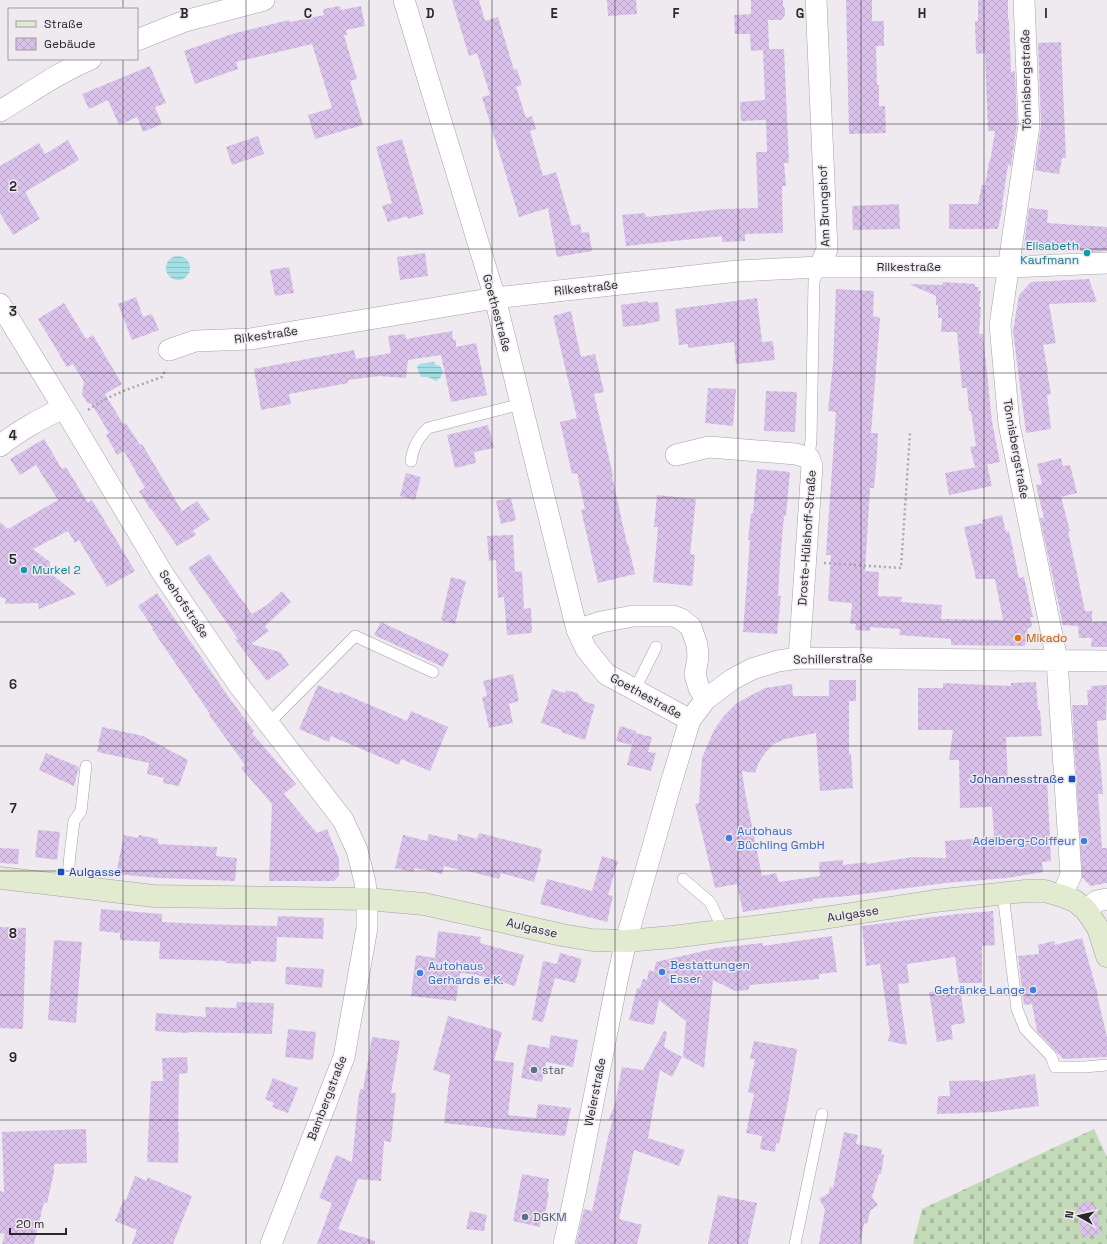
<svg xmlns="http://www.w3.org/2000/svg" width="1107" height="1244" viewBox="0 0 1107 1244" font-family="'Space Grotesk',sans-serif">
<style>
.cemetery{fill:url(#cemetery-stones)}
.water{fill:url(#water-rules)}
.building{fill:url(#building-cross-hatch)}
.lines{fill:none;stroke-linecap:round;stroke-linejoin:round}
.service-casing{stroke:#a5a1a7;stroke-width:12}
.minor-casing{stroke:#a5a1a7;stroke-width:22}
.secondary-casing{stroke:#a5a1a7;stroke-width:23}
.path{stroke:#aaa7ac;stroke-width:2.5;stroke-dasharray:2 3;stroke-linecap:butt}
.service{stroke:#fff;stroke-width:11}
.minor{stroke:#fff;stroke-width:21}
.secondary{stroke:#e2ead0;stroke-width:22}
.grid{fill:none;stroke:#29272a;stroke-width:1;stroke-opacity:0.55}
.culture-dot{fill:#0f9aa8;stroke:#eeeaf0;stroke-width:1.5}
.food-dot{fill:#e8710a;stroke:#eeeaf0;stroke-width:1.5}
.transit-dot{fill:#1a4fb4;stroke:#eeeaf0;stroke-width:1.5}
.shop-dot{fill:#3f7fe0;stroke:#eeeaf0;stroke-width:1.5}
.service-dot{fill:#5c6f8a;stroke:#eeeaf0;stroke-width:1.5}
.labels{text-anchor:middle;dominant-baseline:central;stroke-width:3;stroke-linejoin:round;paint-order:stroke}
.street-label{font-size:12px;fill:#29272a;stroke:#eeeaf0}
.culture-label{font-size:12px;fill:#0d838f;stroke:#eeeaf0;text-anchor:end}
.food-label{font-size:12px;fill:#c56008;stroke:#eeeaf0;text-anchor:start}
.transit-label{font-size:12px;fill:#164399;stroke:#eeeaf0;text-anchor:end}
.shop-label{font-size:12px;fill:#366cbe;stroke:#eeeaf0;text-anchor:start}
.service-label{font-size:12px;fill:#4e5e75;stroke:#eeeaf0;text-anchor:start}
.grid-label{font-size:13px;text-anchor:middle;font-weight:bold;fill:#29272a;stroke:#eeeaf0;stroke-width:3;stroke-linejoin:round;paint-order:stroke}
</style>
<defs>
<pattern id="cemetery-stones" width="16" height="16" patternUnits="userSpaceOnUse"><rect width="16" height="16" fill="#c3dab8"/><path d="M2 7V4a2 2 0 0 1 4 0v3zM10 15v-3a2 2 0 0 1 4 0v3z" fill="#a8bb9e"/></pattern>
<pattern id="water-rules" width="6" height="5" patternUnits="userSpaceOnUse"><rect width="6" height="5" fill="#a3e0e5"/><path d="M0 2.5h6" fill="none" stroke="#8cc0c5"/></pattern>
<pattern id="building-cross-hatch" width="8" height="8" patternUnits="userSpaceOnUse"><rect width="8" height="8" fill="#dac2eb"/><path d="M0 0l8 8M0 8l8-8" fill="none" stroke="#bba7ca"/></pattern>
</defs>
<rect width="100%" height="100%" fill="#eeeaf0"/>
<path class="cemetery" d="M1094 1129 1107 1157V1244H913L922 1209Z"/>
<path class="water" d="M166 268a12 12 0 1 1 24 0a12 12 0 1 1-24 0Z
M434 362 436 365 440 366 443 371 441 377 436 381 428 377H421L417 367 419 364Z"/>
<path class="building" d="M452 0H479L485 21 498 17 514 70 517 69 522 85 516 87 526 118 532 116 536 129 530 131 543 176 556 172 572 226 580 224 582 233 589 232 592 251 557 257 548 208 519 217 482 97 490 95 477 53 469 56Z
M607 0H636L637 14 608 16Z
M751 0H783V6L785 9V15L781 20H768L769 49H784L789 163H784L786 186H782L783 233 745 234V241L722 242V236L626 246 622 215 645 213 646 217 721 209 758 208 756 152H767L766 120 741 121 740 102 765 100 763 50 751 51 750 34H735L734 15 751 14Z
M846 0H872V21H884V46H876L877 85H879V106H885L886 133 849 134Z
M978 0H1008V20L1009 19 1011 72 1015 71 1017 124 1011 166 1008 165 1002 205H1003L998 229H949V204H978L982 185H985L989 162H990L995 131H988L985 53 976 54 975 21H978Z
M340 6 341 10 361 6 365 26 346 30 347 35H344L357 79 350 81 363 125 315 139 308 115 332 108 312 44 236 62 238 69 195 84 184 51 232 34 289 20 290 22 324 15 323 9Z
M1061 42 1066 158H1062L1059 174 1046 172H1044L1035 170 1041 125 1038 43Z
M150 66 166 103 155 107 162 124 143 132 137 117 119 125 108 100 89 109 82 94Z
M258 136 264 154 232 165 226 147Z
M402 139 424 214 408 219 407 216 388 222 382 206 392 203 376 147Z
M68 140 79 160 25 192 40 219 13 235 0 213V166L39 143 45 154Z
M899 204 900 229 853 230 852 206Z
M1029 208 1048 210 1047 223 1107 227V251L1092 252 1024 246Z
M425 253 428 276 400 280 397 257Z
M289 267 294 293 275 296 270 270Z
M1089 279 1097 302 1049 304 1056 343 1043 345 1048 372H1047L1051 394 1047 395 1051 429 1026 433 1013 331 1019 295 1031 282Z
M943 282 975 284V287H979L978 291H981L979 307H981L979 334H983L992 422 1000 462 975 467 970 447 976 446 971 411H969L967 388H962L957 332H941L942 318H938V305H936V296L909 284 942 285Z
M836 289 874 291 873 316 880 318 871 433H878L877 455 874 488H870L865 571 879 572 878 596 902 597 901 602 942 605 941 619 1003 620 995 579H976L964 527 983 523 982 520 1002 515 1006 532 1009 531 1019 578 1024 577 1033 617H1030L1032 626 1027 629 1029 640 1024 646 951 645V639L899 635 900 629 870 627V631L855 630 856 624H850L852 603 828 601 831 555H826L836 412 828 411 833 364Z
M136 297 143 317 152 314 159 330 132 340 118 304Z
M757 298 762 342 773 341 775 360 736 364 734 342 688 348V344L679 345 675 309Z
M648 301V303L658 302 660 321 641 325 623 327 621 305Z
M64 303 86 339 93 335 122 384 105 394 123 424 126 423 140 445 142 444 182 511 197 501 210 519 193 531 196 535 177 546 151 509H150L139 491 145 488 124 451 117 455 106 435 109 433 91 403 88 404 82 394 84 382 73 364 67 367 38 319Z
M571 311 581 357 595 354 604 392 594 394 613 475 612 476 627 544H628L635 574 598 583 581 510 585 509 577 473 572 474 560 422 577 418 553 316Z
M452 331 453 340H456V347L476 343 487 395 451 402 441 355 408 360 406 378 379 376 348 380V383L289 394 291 404 261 410 254 369 354 350 356 359 391 353 388 336 405 334 406 339Z
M708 388 736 389 733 426 705 423Z
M766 391 797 392 795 432 764 431Z
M488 425 494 448 474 452 476 463 455 468 447 435Z
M44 439 62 469 66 467 88 503 92 500 135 571 107 587 79 540 75 543 68 531 33 549 50 562V568L48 571 76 594 39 609 38 603 5 604 6 599 0 597V522L8 529 58 500 36 465 20 475 10 459Z
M1061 458 1063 466 1070 465 1077 493 1061 497 1070 531H1068L1085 611H1092V622H1107V647H1091L1092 638H1079L1078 626 1063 625 1040 518H1044L1036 485 1042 484 1037 464Z
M987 465 992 486 949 495 945 473Z
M757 469 790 472 786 516H784L780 562 778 596H781L777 634 743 632 750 540H748L751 513H753Z
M406 473 421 477 415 500 400 496Z
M657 495 696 499 690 554 695 555 692 586 653 582 658 527H654Z
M511 498 516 520 501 524 496 501Z
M513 535 515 572 522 571 524 609 531 608 532 633 507 635 504 597 498 598 496 560 489 561 487 536Z
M209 554 252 614 267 605 282 591 291 602 265 626 269 631 251 644 280 652 289 665 267 681 234 638 239 640 188 568Z
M451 577 466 581 455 624 441 620Z
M157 593 230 699 254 731 252 733 296 784 284 794 317 833 327 829 339 859V876L334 881H269L272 804 241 768 245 765 209 715 210 714 152 629 153 628 138 606Z
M381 622 449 654 443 667 374 635Z
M513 674 519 701 509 704 513 723 489 728 482 697 487 696 483 681Z
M829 680H856V701H849V754H851L853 788 820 791 816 733 785 739 774 744 766 752 759 762 755 773 742 771 745 792 762 876 776 873 779 882 820 876 819 862 843 860V865L867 862V864L913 857 946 858 945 841 994 837 992 807 960 808 959 760H949L953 730H918V688H943V683L1011 686V683L1036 682 1038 710H1040L1042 736 1006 737 1008 781 1047 779 1051 861 1042 862 1043 872 1007 878 945 883 848 896 812 899 813 901 743 912 737 884 715 888 695 804 699 803 702 758 714 730 723 717 737 703 765 688 792 684 793 696H829Z
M318 685 339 694 340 692 407 721 411 711 448 727 430 771 401 759 399 765 331 736 329 742 299 729Z
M1107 685 1106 720 1097 721 1099 760 1100 759 1103 794H1098L1102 848H1107V883L1091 886 1082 878 1072 705H1088L1087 690H1091V686Z
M552 689 565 693 566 690 577 693 584 701 595 705 585 740 561 732 562 730 541 723Z
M620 726 636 731 631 745 616 741Z
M102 727 143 736 188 760 179 786 163 783 164 778 147 774 149 763 97 752Z
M635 733 652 737 648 752 656 753 651 771 627 765Z
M46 753 79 767 74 786 39 770Z
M38 830 60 832 57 860 35 857Z
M479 833 542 849 540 857H541L534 882 501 873 499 879 464 870V871L444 866 442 874 415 868 413 872 395 868 403 835 427 841 429 834 457 841 458 834 477 839Z
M124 835 138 838 139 835 158 839V844L217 847 216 856 237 858 235 881 159 878 116 874Z
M0 848 19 849 18 864 0 863Z
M602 856 618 861 608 895 613 896 607 922 540 904 547 879 592 891Z
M101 909 162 914V922L200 924 277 926 278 916 324 918 323 939 277 937 276 962 251 961V964L226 963V961L159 959 160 942 120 940V933L99 931Z
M993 911 995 945 982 946V983H959L955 957 907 964 909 983 898 984 907 1045 888 1041 890 1033 880 964 866 966 862 926 957 914Z
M0 927 26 928 23 1029 0 1028Z
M438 931 481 937 480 943 524 955 515 986 477 975 460 973 456 1001 411 996 416 955 435 958Z
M832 936 837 972 819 974V979L750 985 748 990 735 991 713 980 704 1068 683 1057 686 1021 659 1000 654 1025 629 1020 637 988H640L643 979 647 980 649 970 654 972 656 962 717 948 763 943V946Z
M1082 938 1098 995H1097L1107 1037V1057L1063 1059 1037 1031 1032 1004 1024 1005 1018 956 1039 954 1038 945 1054 941 1055 945Z
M54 940 82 942 76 1023 48 1020Z
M560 953 582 959 575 983 555 978 543 1022 532 1020 543 961 557 964Z
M286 967 324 969 322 988 285 984Z
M960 988 965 1023 951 1025 953 1039 937 1042 929 992Z
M237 1002 274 1003 272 1034 189 1032V1033L155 1031 156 1013 206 1017 205 1007 236 1008Z
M448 1016 502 1032 494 1060 514 1063 508 1115 536 1118 538 1104 571 1108 565 1136 444 1123 450 1075 433 1070Z
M288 1029 316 1032 313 1060 285 1057Z
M664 1031 667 1032 664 1047 682 1057 672 1077 660 1070 648 1138 685 1150 679 1166 634 1150 619 1219 642 1225 637 1244H576L584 1209 592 1211 608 1137 613 1120 609 1119 615 1104 622 1067 643 1070Z
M551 1035 578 1040 573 1067 546 1062 542 1082 521 1078 528 1044 549 1048Z
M372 1037 400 1041 391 1093H396L391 1142 384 1141 381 1181 358 1179 338 1229 375 1241V1244H317L332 1203 319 1198 336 1155 352 1162 358 1101 360 1089 363 1090Z
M754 1041 797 1049 789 1097 779 1144 776 1143 775 1152 760 1149 762 1136 746 1133 754 1094 748 1092 755 1059H750Z
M187 1057 188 1073 179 1074 178 1132H179L178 1163 147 1162 151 1081H163L162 1058Z
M1035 1074 1039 1106 994 1112 937 1114 938 1096H950L949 1081 980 1080V1082Z
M273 1078 298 1088 288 1113 272 1107 274 1103 265 1099Z
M86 1129 87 1163 54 1164V1172L47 1203 44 1202 34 1244H2L5 1234 0 1233V1191L4 1192 2 1132Z
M844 1132 858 1135 856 1144 882 1149 881 1154 884 1155 881 1174H879L872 1197 878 1205 870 1211 867 1224 864 1223 860 1244H819L825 1209 819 1199 829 1193 830 1187 833 1188Z
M522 1174 549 1179 547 1191 549 1192 545 1215 542 1214 540 1227 513 1221Z
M135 1176 147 1181V1177L192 1196 173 1244H132L137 1230 115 1221 124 1199 126 1200Z
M718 1195 757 1203 748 1244H708Z
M1087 1201 1096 1206 1101 1234 1082 1238 1077 1209 1081 1204Z
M470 1211 487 1215 484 1231 466 1229Z"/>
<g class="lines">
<g class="service-casing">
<path id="service" d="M809 458 811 440 814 281 820 267
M411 461C413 447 418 438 428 428L521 404
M635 689 656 647
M269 723 355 636 433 672
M683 879 710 902 724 931
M67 886 70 854 74 821 81 811 86 766
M1003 894 1017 1009 1025 1029 1051 1056 1055 1067H1084L1107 1065
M795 1244 822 1114"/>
</g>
<g class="minor-casing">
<path id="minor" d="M404 0 495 298 577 630 586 649 606 674 690 720
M816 0 827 249 820 267
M1024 0 1029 125 1000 325 1009 424 1057 660 1071 875 1062 896
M137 40 185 21 264 0
M0 111C30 93 59 72 91 59
M0 304 71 420 163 574 238 684 343 820 357 850 365 882 367 899V928L344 1057 271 1244
M169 350 195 341 250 339 495 298 738 271 820 267H1008L1107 263
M0 446C19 430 41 419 63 408
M676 455 709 447 796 454 809 458 812 466 799 658
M577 630 601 622 633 616H673L681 619 691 627 697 645 698 657 695 675 699 688 706 699
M1086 910 1097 901 1107 899
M564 1244 576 1189 617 981 626 941 671 783 690 720 706 699 733 679 752 669 778 661 799 658 1107 661"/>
</g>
<g class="secondary-casing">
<path id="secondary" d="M0 878 154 896 367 899 424 904 562 935 592 940 626 941 672 937 824 918 935 901 1025 891H1045L1062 896 1075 901 1086 910 1098 928 1107 956"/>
</g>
<path class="path" d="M88 410C112 393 135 387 162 377L166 369
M824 563 901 568 910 433"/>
<use href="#service" class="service"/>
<use href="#minor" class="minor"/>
<use href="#secondary" class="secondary"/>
</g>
<path class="grid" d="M123 0V9M246 0V1244M369 0V1244M492 0V1244M615 0V1244M738 0V1244M861 0V1244M984 0V1244M123 59V1244M0 124H1107M0 249H1107M0 373H1107M0 498H1107M0 622H1107M0 746H1107M0 871H1107M0 995H1107M0 1120H1107"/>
<g class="culture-dot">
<circle cx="1087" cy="253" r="4"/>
<circle cx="24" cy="570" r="4"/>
</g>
<circle class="food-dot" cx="1018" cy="638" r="4"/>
<g class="transit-dot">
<rect x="1068" y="775" width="8" height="8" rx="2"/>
<rect x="57" y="868" width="8" height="8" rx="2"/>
</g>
<g class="shop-dot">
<circle cx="729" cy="838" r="4"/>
<circle cx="1084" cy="841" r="4"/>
<circle cx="662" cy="972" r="4"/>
<circle cx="420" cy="973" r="4"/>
<circle cx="1033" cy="990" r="4"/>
</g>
<g class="service-dot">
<circle cx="534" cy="1070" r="4"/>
<circle cx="525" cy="1217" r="4"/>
</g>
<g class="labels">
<g class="street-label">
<text transform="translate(1026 80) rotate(-91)">Tönnisbergstraße</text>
<text transform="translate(824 206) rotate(-92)">Am Brungshof</text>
<text x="909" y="267">Rilkestraße</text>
<text transform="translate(586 288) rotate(-6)">Rilkestraße</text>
<text transform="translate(497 313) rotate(75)">Goethestraße</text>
<text transform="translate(266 335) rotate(-8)">Rilkestraße</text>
<text transform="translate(1016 449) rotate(80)">Tönnisbergstraße</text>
<text transform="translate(807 538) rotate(-86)">Droste-Hülshoff-Straße</text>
<text transform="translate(184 604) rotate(56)">Seehofstraße</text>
<text transform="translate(833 659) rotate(-1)">Schillerstraße</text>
<text transform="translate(646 696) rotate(29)">Goethestraße</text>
<text transform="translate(853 914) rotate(-9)">Aulgasse</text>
<text transform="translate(532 928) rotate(13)">Aulgasse</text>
<text transform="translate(595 1092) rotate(-79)">Weierstraße</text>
<text transform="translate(327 1098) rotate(-69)">Bambergstraße</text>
</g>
<g class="culture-label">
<text x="1079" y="246">Elisabeth<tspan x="1079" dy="14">Kaufmann</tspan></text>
<text x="32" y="570" text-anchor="start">Murkel 2</text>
</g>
<g class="food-label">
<text x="1026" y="638">Mikado</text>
</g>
<g class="transit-label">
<text x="1064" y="779">Johannesstraße</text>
<text x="69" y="872" text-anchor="start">Aulgasse</text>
</g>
<g class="shop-label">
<text x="737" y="831">Autohaus<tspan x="737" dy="14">Büchling GmbH</tspan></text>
<text x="1076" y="841" text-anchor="end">Adelberg-Coiffeur</text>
<text x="670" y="965">Bestattungen<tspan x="670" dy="14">Esser</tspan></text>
<text x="428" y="966">Autohaus<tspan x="428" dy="14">Gerhards e.K.</tspan></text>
<text x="1025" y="990" text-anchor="end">Getränke Lange</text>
</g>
<g class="service-label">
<text x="542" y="1070">star</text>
<text x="533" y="1217">DGKM</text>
</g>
</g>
<g class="grid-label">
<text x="184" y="18">B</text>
<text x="308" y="18">C</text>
<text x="430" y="18">D</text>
<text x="554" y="18">E</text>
<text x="676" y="18">F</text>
<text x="800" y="18">G</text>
<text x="922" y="18">H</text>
<text x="1046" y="18">I</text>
<text x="13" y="191">2</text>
<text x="13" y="316">3</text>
<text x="13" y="440">4</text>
<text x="13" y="564">5</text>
<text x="13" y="689">6</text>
<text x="13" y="813">7</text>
<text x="13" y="938">8</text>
<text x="13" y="1062">9</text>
</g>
<rect x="8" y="8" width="130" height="52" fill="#eeeaf0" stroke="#9f9ca1"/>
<rect x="16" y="21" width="20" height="6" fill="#e2ead0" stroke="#9f9ca1"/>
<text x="44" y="28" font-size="12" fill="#29272a">Straße</text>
<rect x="16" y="38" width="20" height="12" fill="url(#building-cross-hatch)" stroke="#9f9ca1"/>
<text x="44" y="48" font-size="12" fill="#29272a">Gebäude</text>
<g transform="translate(1079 1216) rotate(278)" stroke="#eeeaf0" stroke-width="3" paint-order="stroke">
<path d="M0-3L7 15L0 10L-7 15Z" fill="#29272a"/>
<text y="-6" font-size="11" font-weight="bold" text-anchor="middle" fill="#29272a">N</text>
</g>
<path d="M10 1228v6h56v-6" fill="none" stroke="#29272a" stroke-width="2"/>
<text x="16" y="1228" font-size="12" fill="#29272a" stroke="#eeeaf0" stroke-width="3" paint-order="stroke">20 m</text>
</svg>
